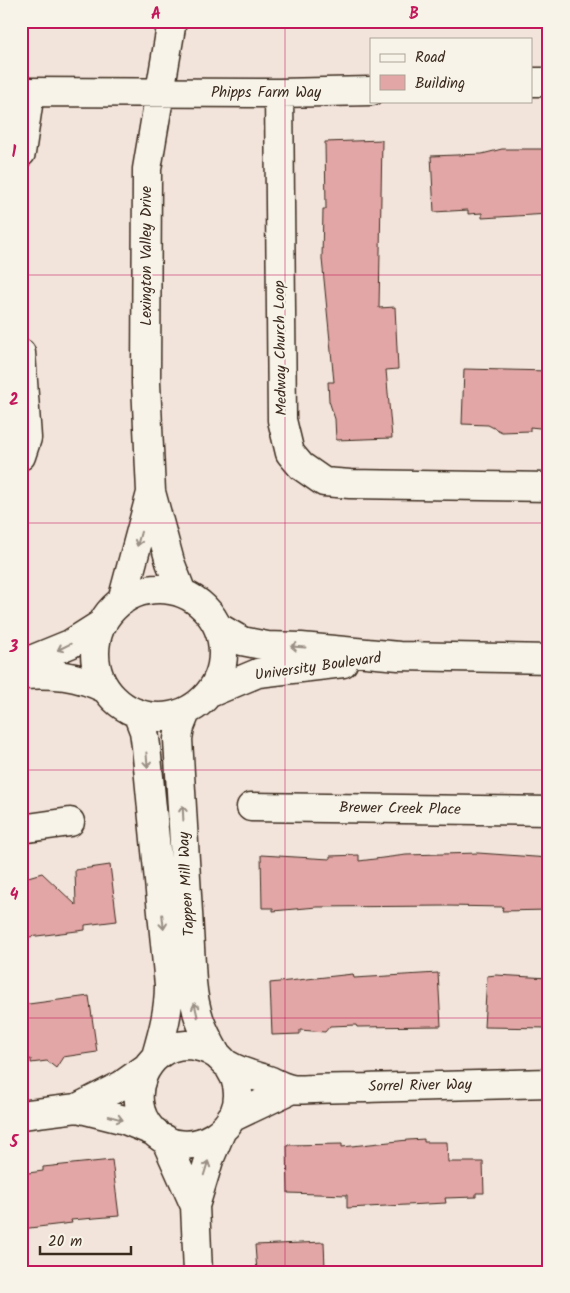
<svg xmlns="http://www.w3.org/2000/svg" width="570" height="1293" viewBox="0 0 570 1293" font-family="Kalam,sans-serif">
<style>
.building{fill:#e1a6a5;stroke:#3b2a1e}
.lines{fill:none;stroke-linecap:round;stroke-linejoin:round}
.minor-casing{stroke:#3b2a1e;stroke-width:31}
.minor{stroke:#f7f3e8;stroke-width:28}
.oneway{stroke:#998e83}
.grid{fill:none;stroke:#c2185b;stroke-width:1;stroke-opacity:0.55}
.labels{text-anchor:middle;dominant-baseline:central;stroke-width:4.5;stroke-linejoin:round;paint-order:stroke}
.street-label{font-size:15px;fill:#3b2a1e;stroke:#f7f3e8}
.neatline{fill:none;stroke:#c2185b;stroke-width:2}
.grid-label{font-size:16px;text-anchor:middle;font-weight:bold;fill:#c2185b}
</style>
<rect width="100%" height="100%" fill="#f3e4db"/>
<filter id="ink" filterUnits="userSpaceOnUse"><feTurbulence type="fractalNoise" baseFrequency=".02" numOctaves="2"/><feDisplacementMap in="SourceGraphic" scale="10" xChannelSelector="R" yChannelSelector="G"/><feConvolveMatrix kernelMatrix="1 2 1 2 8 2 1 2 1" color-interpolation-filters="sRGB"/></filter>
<g filter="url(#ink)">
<path class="building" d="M382 140 379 308 395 307 398 369 386 370 392 438 336 440 335 419 329 401 328 382H334L322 259 323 209H326L325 142Z
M502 149H549V214L482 218V213L468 214V210L434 212 431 156 482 154Z
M464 369 549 371V429L530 427V431L502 432 488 425 462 424Z
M478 853 549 858V910L502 911 503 907 447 906 317 907 273 911V908H262L261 855 330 859V856L359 855V861L406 855Z
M110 865 117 921 85 925V930L21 938V879L42 873 76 905 75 870Z
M438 973 441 1026 357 1027 356 1025 330 1026 325 1032 300 1030V1034L272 1035 270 983 353 974 354 978Z
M496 975 549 978V1028L484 1027 487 976Z
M89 996 97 1052 63 1057 56 1068 47 1061 31 1063V1059L21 1061V1005Z
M424 1139V1142H447L448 1162H483L484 1193H476V1197L445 1198 446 1203 347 1208V1195L288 1193 287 1145 342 1144V1147L408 1140Z
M112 1160 119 1216 71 1220 72 1223 21 1229V1174L43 1171V1167Z
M324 1242 325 1268 314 1269V1272H257L255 1245Z"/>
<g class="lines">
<g class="minor-casing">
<path id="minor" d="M172 21 147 169 146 383 151 492 170 562 182 593
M531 82H549
M21 92 279 93 371 91
M279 93 282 420 290 453 301 466 324 482 350 484 549 487
M21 153 30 92
M21 353 27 438 21 456
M95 653a64 64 0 1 1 128 0a64 64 0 1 1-128 0Z
M122 601 151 493
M218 627 242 641 267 646 301 647 399 656 549 659
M21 664 70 644 103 623
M21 675C53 673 77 675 106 689
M210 693 258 673 343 663
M186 712 180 727 178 739 192 982C195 1013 201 1027 216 1054
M137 713 144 731 146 746 169 985C169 1010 163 1032 156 1056
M251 807 549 811
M21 829 70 822
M228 1065C230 1069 233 1074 235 1078 253 1128 186 1168 151 1129 124 1099 144 1046 186 1045 196 1045 209 1049 217 1055 221 1058 224 1063 228 1065 241 1073 257 1076 271 1081 277 1084 285 1088 292 1089 299 1090 308 1089 315 1089 332 1088 350 1088 368 1088 428 1086 488 1085 549 1083
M77 1108 125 1120 155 1132
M21 1115 77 1108 122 1085 146 1068
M231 1118 292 1089
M165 1139 195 1206 198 1272
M195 1206 209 1160 221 1132"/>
</g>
<use href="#minor" class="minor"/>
</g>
<defs><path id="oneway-shaft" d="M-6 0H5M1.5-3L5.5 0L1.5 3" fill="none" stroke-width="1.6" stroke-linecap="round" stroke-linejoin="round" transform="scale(1.25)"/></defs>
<g class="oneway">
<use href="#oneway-shaft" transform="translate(139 539) rotate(105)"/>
<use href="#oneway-shaft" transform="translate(64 647) rotate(154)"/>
<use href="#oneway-shaft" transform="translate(298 647) rotate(-176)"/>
<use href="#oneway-shaft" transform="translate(147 760) rotate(85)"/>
<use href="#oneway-shaft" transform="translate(183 813) rotate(-93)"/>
<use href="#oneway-shaft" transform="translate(163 922) rotate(84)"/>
<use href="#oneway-shaft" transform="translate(196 1010) rotate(-103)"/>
<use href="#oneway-shaft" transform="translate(116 1118) rotate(15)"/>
<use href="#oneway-shaft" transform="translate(206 1168) rotate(-73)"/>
</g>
</g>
<path class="grid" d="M285 21V1272M21 275H549M21 523H549M21 770H549M21 1018H549"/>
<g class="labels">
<g class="street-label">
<text x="266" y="93">Phipps Farm Way</text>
<text transform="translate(147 256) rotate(-90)">Lexington Valley Drive</text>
<text transform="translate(281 348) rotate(-91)">Medway Church Loop</text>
<text transform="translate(318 667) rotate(-8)">University Boulevard</text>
<text transform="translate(400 809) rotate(1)">Brewer Creek Place</text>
<text transform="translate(187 884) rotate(-93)">Tappen Mill Way</text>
<text transform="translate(420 1086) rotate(-1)">Sorrel River Way</text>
</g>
</g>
<rect width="570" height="1293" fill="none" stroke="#f7f3e8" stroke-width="55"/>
<rect x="370" y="38" width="162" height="65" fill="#f7f3e8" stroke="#aca397"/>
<rect x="380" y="54" width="25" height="8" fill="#f7f3e8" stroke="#aca397"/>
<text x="415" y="62" font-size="15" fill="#3b2a1e">Road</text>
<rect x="380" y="75" width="25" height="15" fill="#e1a6a5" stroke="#aca397"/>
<text x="415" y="88" font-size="15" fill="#3b2a1e">Building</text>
<path d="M40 1246v8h91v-8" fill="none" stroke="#3b2a1e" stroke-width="2.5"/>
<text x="48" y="1246" font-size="15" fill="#3b2a1e" stroke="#f7f3e8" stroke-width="4" paint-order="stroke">20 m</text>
<rect x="28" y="28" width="514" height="1238" class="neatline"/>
<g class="grid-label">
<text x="156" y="19">A</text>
<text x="414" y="19">B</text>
<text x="14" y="157">1</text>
<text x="14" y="405">2</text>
<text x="14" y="652">3</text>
<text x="14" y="900">4</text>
<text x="14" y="1147">5</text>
</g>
</svg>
